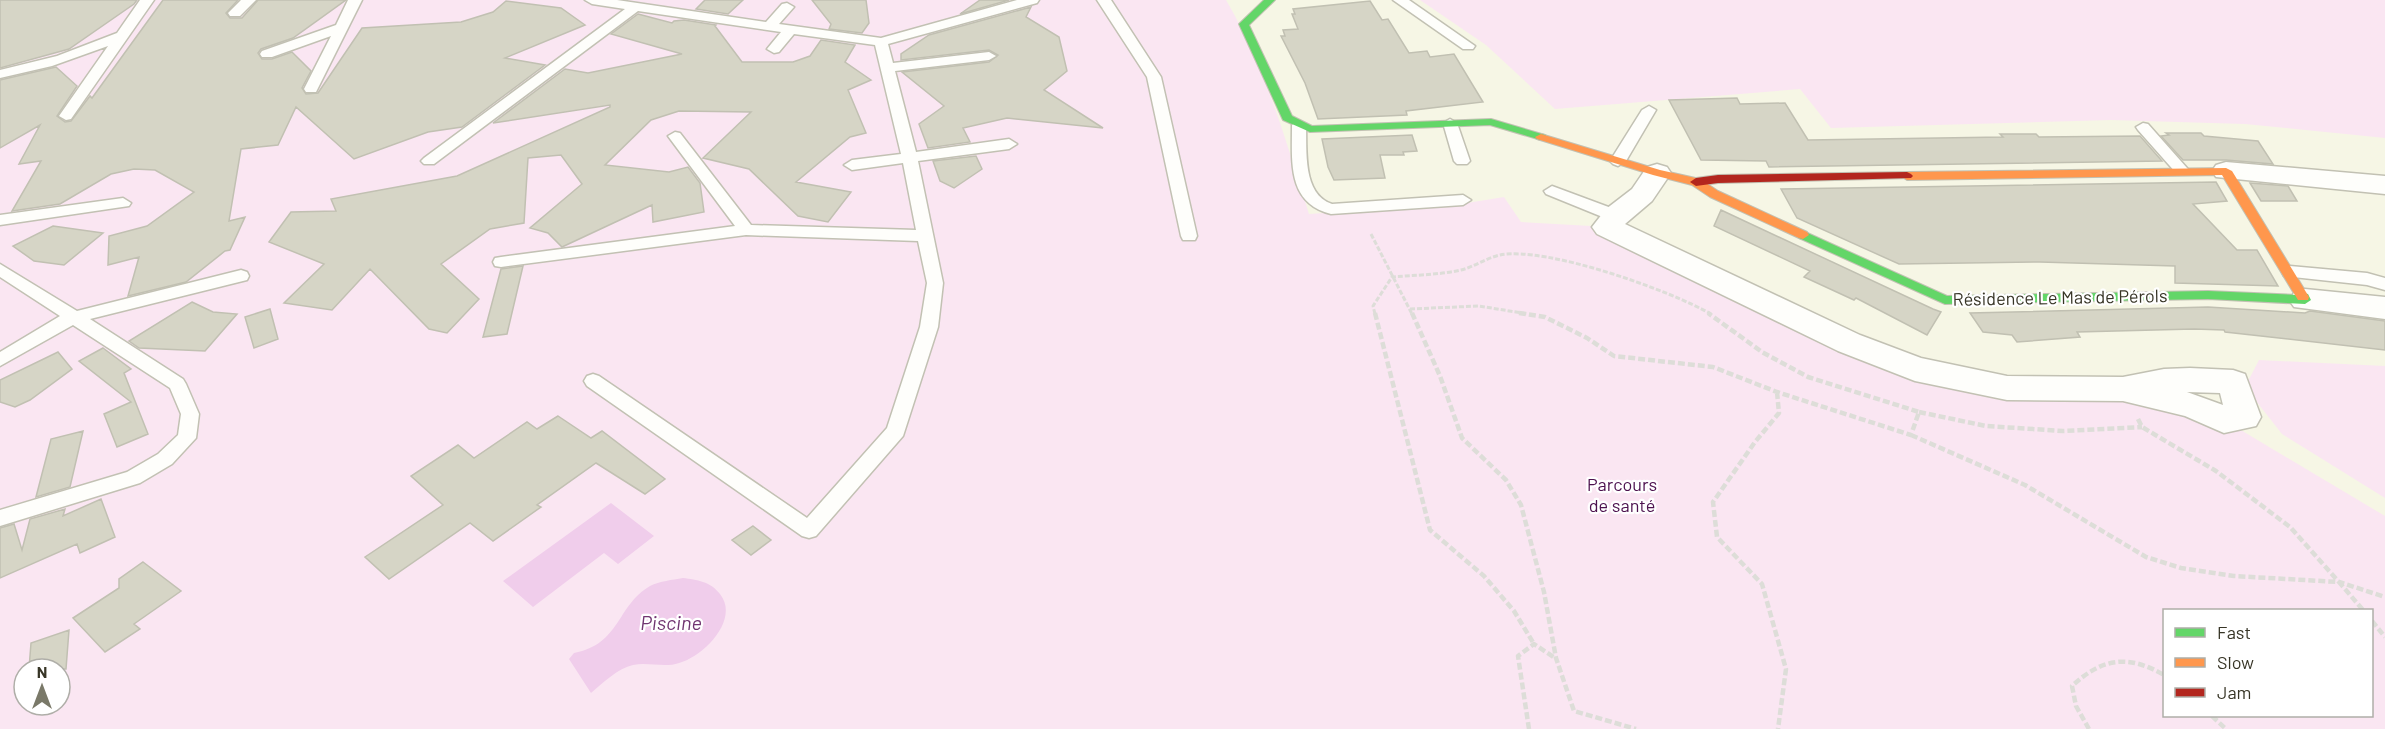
<svg xmlns="http://www.w3.org/2000/svg" width="2385" height="729" viewBox="0 0 2385 729" font-family="Barlow,sans-serif">
<style>
.green{fill:#fae6f2;fill-rule:evenodd}
.water{fill:#f0cdeb}
.building{fill:#d6d5c6;stroke:#c1c0b2;stroke-width:1.5}
.lines{fill:none;stroke-linecap:round;stroke-linejoin:round}
.lane-casing{stroke:#c2c1b3;stroke-width:3}
.street-casing{stroke:#c2c1b3;stroke-width:3}
.fast-casing{stroke:#c2c1b3;stroke-width:2}
.slow-casing{stroke:#c2c1b3;stroke-width:2}
.jam-casing{stroke:#c2c1b3;stroke-width:2}
.path-far1{stroke:#ddddd8;stroke-width:3;stroke-dasharray:5 2;stroke-linecap:butt}
.path{stroke:#ddddd8;stroke-width:4.5;stroke-dasharray:7 3;stroke-linecap:butt}
.lane{fill:#fefefb;fill-rule:evenodd}
.street{fill:#fefefb;fill-rule:evenodd}
.fast{fill:#63d668;fill-rule:evenodd}
.slow{fill:#ff974d;fill-rule:evenodd}
.jam{fill:#b3261e;fill-rule:evenodd}
.labels{text-anchor:middle;dominant-baseline:central;stroke-width:4.5;stroke-linejoin:round;paint-order:stroke}
.street-label{font-size:18px;fill:#373526;stroke:#fff}
.park-label{font-size:18px;fill:#4c114e;stroke:#fff}
.water-label{font-size:20px;font-style:italic;fill:#703571;stroke:#fff}
</style>
<rect width="100%" height="100%" fill="#f6f6e5"/>
<path class="green" d="M0 0H1226C1265 66 1286 141 1309 214L1461 204 1504 197 1521 222 1591 226 1915 369 2123 389 2224 420 2385 516V729H0ZM2164 610H2372V716H2164ZM24 669H60V705H24Z
M1420 0H2385V138L2245 124 2111 120 1831 128 1800 89 1555 109 1486 45Z
M2259 360 2385 366V498L2282 434 2245 387Z"/>
<path class="water" d="M611 503 654 536 618 564 604 553 533 607 503 581Z
M683 578C697 580 710 581 720 594 740 619 704 656 679 663 665 668 648 662 633 665 618 668 603 683 591 693L569 659 574 653C621 644 616 606 650 586 660 581 672 580 683 578Z"/>
<path class="building" d="M0 0H137L134 4 69 49 0 68Z
M163 0H238L226 13 230 18H242L258 0H346L293 38 261 49 258 53 262 59H272L292 52 311 71 302 88 306 94 318 93 362 28 461 22 493 12 506 1 561 8 585 25 505 58 545 65 462 127 428 132 354 159 296 107 278 145 241 149 229 221 245 217 230 250 225 251 186 282 128 296 139 257 108 265 109 236 147 226 194 192 155 170 134 169 111 174 60 204 12 211 41 161 19 164 40 125 0 148V80L56 67 77 86 57 116 65 122 71 121 90 96 92 98Z
M705 0H743L728 14 696 9Z
M812 0H866L869 23 862 33 829 29 831 24Z
M980 0H1009L960 14Z
M1370 1 1382 20 1388 19 1409 53 1427 51 1430 57 1454 54 1483 102 1406 111 1407 115 1318 119 1305 83 1281 36H1285L1283 30 1298 29 1292 14H1295L1293 9Z
M1031 7 1026 17 1059 37 1067 71 1044 90 1103 128 1007 118 963 128 970 142 928 148 919 124 944 106 902 72 989 62 998 55 989 50 901 60V54L929 35Z
M638 14 672 23 674 21 684 20 716 25 715 26 742 62H793L810 56 821 40 855 45 845 62 871 80 848 90 866 133 850 137 796 182 851 192 828 222 798 216 749 169 703 158 751 112 679 111 651 120 605 165 669 172 688 167 700 183 704 212 653 222 652 205 562 247 548 233 530 228 582 184 561 155 528 158 524 223 490 229 441 264 479 299 447 333 429 329 370 269 332 310 284 303 324 264 269 242 291 212 336 211 331 199 457 176 610 107V105L493 123 565 69 588 73 682 54 611 34Z
M1737 98 1740 104 1785 103 1808 140 2003 137 2000 134H2036L2039 137 2140 136 2162 161 1769 167 1766 161 1701 160 1669 100Z
M2166 133H2201L2204 136 2258 141 2273 164 2226 160H2183L2161 136 2169 135Z
M1412 135 1417 151 1403 152 1404 155H1380L1385 178 1334 180 1328 167 1322 139Z
M976 156 982 169 954 188 940 181 933 161Z
M2216 182 2227 201 2193 204 2237 250H2257L2278 286 2175 283V266L2040 262 1899 264 1797 218 1781 189Z
M2250 183 2288 186 2297 201H2261Z
M1721 210 1933 309 1941 312 1927 335 1856 298 1854 300 1804 277 1810 271 1714 226Z
M53 226 103 233 64 265 34 261 13 246Z
M523 266 507 334 483 337 501 269Z
M192 302 213 312 237 314 205 351 139 348 129 341Z
M2208 307 2305 313 2310 311 2385 321V350L2225 332 2224 330 2194 329 2077 332 2080 337 2017 342 2012 335 1983 332 1970 313Z
M270 309 278 339 254 348 245 317Z
M103 348 131 369 124 373 148 434 117 447 104 414 131 402 79 361Z
M58 352 72 369 30 400 15 407 0 402V380Z
M558 416 591 438 602 431 665 479 645 494 596 463 537 505 541 507 493 541 470 523 389 579 365 557 443 505 411 476 458 445 474 458 527 422 537 429Z
M83 431 70 487 36 497 51 439Z
M101 499 115 537 80 553 77 544 0 578V528L14 524 22 550 30 519 65 509 63 516Z
M753 526 771 540 751 555 732 540Z
M143 562 181 591 134 624 140 629 105 652 73 618 119 588V579Z
M69 630 66 669H29L31 643Z"/>
<g class="lines">
<g class="lane-casing">
<path id="lane" d="M140 0H154L71 119 66 120 59 116 108 46 52 66 0 78V70L57 56 117 33Z
M241 0H256L240 16H230L228 13Z
M348 0H362L316 92H306L304 89 331 36 272 57H262L260 54 262 51 336 25Z
M585 0H617L766 22 782 4 787 3 794 7 779 24 881 38 1017 0H1039L1037 3 888 44 893 63 989 52 996 56 989 60 895 71 916 152 1009 139 1017 144 1009 149 918 161 943 283 938 327 903 436 816 536 809 538 802 536 587 386 584 381 587 376 593 374 599 376 807 518 887 428 920 327 927 283 918 241 746 235 501 267 495 266 493 262 495 258 501 257 735 226 668 136 675 132 680 133 751 225 916 230 903 163 852 170 844 165 852 160 901 154 875 45 794 34 779 52 774 53 767 49 781 32 638 11 434 164H424L421 161 424 158 625 9 592 4Z
M1097 0H1111L1161 77 1197 236 1195 240H1183L1181 236 1147 77Z
M1393 0H1409L1475 46 1473 49H1463Z
M1649 106 1656 110 1626 161 1618 166 1613 164 1610 161 1642 110Z
M1450 119 1457 123 1470 161 1467 164H1457L1454 161 1443 123Z
M1299 121 1306 125C1307 150 1302 194 1332 204L1463 195 1471 200 1463 205 1331 214C1287 203 1292 162 1292 125Z
M2143 123 2148 124 2187 168 2190 171 2187 174H2177L2138 130 2136 127Z
M1552 186 1622 212 1624 216 1616 221 1610 220 1546 194 1544 191Z
M123 198 131 203 129 206 0 225V215Z
M0 264 77 311 241 270 247 272 249 276 247 280 90 319 183 379 186 384 199 414 196 438 172 464 140 483 0 526V510L127 472 158 454 178 435 181 414 170 388 73 325 0 366V352L60 316 0 277Z
M2290 266 2367 273 2385 278V290L2367 285 2284 276 2282 272 2284 268Z"/>
</g>
<g class="street-casing">
<path id="street" d="M2226 162 2385 176V194L2216 177 2212 171 2216 165Z
M1657 164 1667 167 1671 173 1652 201 1625 224 1860 335 1921 358 2007 376 2123 377 2164 369 2190 368 2233 370 2245 374 2261 417 2256 426 2224 433 2185 416 2123 401 2007 400 1915 381 1838 351 1597 234 1592 227 1606 209 1632 189 1647 167ZM2187 392 2220 393 2223 405Z
M2305 289 2385 297V319L2294 307 2289 300 2294 293Z"/>
</g>
<g class="fast-casing">
<path id="fast" d="M1264 0H1275L1249 25 1292 116 1312 126 1491 119 1545 135 1547 137 1541 140 1490 125 1310 132 1283 120 1239 24Z
M1803 231 1947 296 2208 291 2298 295 2303 293 2308 294 2311 300 2305 304 2208 299 1945 304 1799 238 1797 235Z"/>
</g>
<g class="slow-casing">
<path id="slow" d="M1541 134 1660 170 1700 179 1718 191 1807 232 1809 235 1803 239 1799 238 1710 197 1692 185 1653 175 1537 139 1535 137Z
M2226 168 2232 171 2309 297 2308 300H2298L2222 175 1907 180 1901 176 1907 172Z"/>
</g>
<g class="jam-casing">
<path id="jam" d="M1907 172 1911 174 1913 176 1911 178 1718 183 1696 186 1690 182 1696 178 1718 175Z"/>
</g>
<path class="path-far1" d="M1371 234 1412 314
M1410 309 1479 306 1528 314
M1375 314 1373 306 1392 277C1414 275 1439 275 1461 270 1474 267 1486 258 1500 255 1546 246 1669 290 1711 314"/>
<path class="path" d="M1375 313 1430 530 1484 576 1514 611 1534 644
M1412 313 1440 376 1462 438 1506 480 1521 505 1544 592 1556 658 1574 711 1636 729
M1519 313 1545 317 1587 338 1614 356 1713 367 1777 392 1911 435 1919 412 1808 377 1762 352 1708 313
M1777 392 1779 413 1755 442 1713 502 1717 537 1762 584 1786 669 1778 729
M1919 412 1986 426 2063 431 2142 427
M2138 419 2142 427 2216 471 2290 527 2339 582 2385 597
M1911 435 2025 485 2146 557 2181 568 2234 576 2339 582 2363 610
M2372 621 2385 637
M2212 716 2226 729
M1529 729 1518 656 1534 644 1555 658
M2089 729 2076 706 2072 686C2102 658 2128 654 2164 675"/>
<use href="#lane" class="lane"/>
<use href="#street" class="street"/>
<use href="#fast" class="fast"/>
<use href="#slow" class="slow"/>
<use href="#jam" class="jam"/>
</g>
<g class="labels">
<g class="street-label">
<text transform="translate(2060 297) rotate(-1)">Résidence Le Mas de Pérols</text>
</g>
<g class="park-label">
<text x="1622" y="484">Parcours<tspan x="1622" dy="21">de santé</tspan></text>
</g>
<g class="water-label">
<text x="671" y="622">Piscine</text>
</g>
</g>
<rect x="2163" y="609" width="210" height="108" fill="#ffffff" stroke="#afaea8" stroke-width="1.5"/>
<rect x="2175" y="628" width="30" height="9" fill="#63d668" stroke="#afaea8" stroke-width="1.5"/>
<text x="2217" y="639" font-size="18" fill="#373526">Fast</text>
<rect x="2175" y="658" width="30" height="9" fill="#ff974d" stroke="#afaea8" stroke-width="1.5"/>
<text x="2217" y="669" font-size="18" fill="#373526">Slow</text>
<rect x="2175" y="688" width="30" height="9" fill="#b3261e" stroke="#afaea8" stroke-width="1.5"/>
<text x="2217" y="699" font-size="18" fill="#373526">Jam</text>
<g transform="translate(42 687)"><circle r="28" fill="#ffffff" stroke="#afaea8" stroke-width="1.5"/>
<path d="M0-4.5L10 22L0 15L-10 22Z" fill="#7a7969"/>
<text y="-9" font-size="16" font-weight="bold" text-anchor="middle" fill="#373526">N</text>
</g>
</svg>
